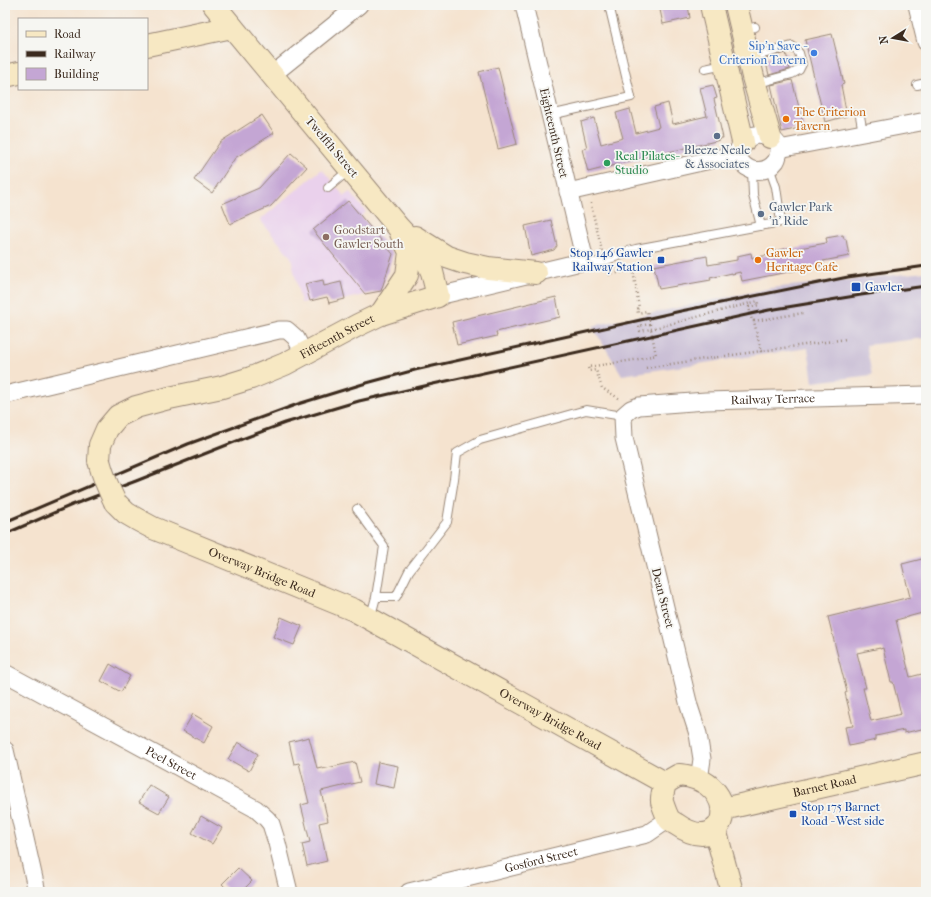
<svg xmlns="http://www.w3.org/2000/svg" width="931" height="897" viewBox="0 0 931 897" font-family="'IM FELL French Canon',serif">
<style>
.built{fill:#ead1ec}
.industrial{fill:#cabfd6}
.building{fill:#c4a6d4;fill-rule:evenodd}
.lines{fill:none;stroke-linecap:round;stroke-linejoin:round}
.lane-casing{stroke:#988676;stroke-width:10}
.street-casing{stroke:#988676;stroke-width:19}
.secondary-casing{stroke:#988676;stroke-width:24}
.path{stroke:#988676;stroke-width:2.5;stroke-dasharray:1 3;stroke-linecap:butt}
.lane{stroke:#fff;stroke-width:8}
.street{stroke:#fff;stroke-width:17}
.secondary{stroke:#f7e8c3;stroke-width:22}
.rail{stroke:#3b2a1e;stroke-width:3}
.secondary-bridge-casing{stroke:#988676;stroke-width:24;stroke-linecap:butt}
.secondary-bridge{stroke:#f7e8c3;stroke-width:22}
.shop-dot{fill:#3f7fe0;stroke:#f6f6f2;stroke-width:1.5}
.food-dot{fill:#e8710a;stroke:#f6f6f2;stroke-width:1.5}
.service-dot{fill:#5c6f8a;stroke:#f6f6f2;stroke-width:1.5}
.leisure-dot{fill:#2e9e5b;stroke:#f6f6f2;stroke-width:1.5}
.education-dot{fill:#8d6e63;stroke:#f6f6f2;stroke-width:1.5}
.transit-dot{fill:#1a4fb4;stroke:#f6f6f2;stroke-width:1.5}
.labels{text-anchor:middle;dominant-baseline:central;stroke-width:3.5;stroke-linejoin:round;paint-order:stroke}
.shop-label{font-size:12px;fill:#366cbe;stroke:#f6f6f2;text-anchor:end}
.food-label{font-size:12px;fill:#c56008;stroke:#f6f6f2;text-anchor:start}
.street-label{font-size:12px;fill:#3b2a1e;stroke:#f6f6f2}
.service-label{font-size:12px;fill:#4e5e75;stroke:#f6f6f2}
.leisure-label{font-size:12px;fill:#27864d;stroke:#f6f6f2;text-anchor:start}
.education-label{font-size:12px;fill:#785e54;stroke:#f6f6f2;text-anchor:start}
.transit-label{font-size:12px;fill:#164399;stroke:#f6f6f2;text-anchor:start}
</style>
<rect width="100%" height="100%" fill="#f6f6f2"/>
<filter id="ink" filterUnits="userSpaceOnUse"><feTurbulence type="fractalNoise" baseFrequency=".025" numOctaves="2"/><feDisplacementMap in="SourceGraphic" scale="8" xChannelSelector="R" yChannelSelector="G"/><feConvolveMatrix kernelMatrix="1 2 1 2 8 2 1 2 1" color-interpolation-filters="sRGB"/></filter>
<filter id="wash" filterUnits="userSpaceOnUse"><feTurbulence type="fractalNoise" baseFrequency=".012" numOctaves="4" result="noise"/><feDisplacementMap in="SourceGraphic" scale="16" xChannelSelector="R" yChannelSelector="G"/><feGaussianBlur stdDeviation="0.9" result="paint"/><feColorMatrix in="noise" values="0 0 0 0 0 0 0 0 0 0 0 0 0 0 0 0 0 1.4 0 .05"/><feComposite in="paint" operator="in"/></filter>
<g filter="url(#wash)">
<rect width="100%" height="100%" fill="#f5e3cf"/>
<path class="built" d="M322 169 344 196 350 192 366 212 361 216 393 254 381 291 329 303 327 297 301 303 291 257 260 220Z"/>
<path class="industrial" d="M926 272V338L866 345 872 375 813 382 808 348 622 375 592 326 771 288Z"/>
<g id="blocks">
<path class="building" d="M659 5H688L690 18 663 24Z
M832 34 844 84 841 85 847 116 825 122 805 40Z
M786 53 790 69 769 75 765 59Z
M498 67 517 144 498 149 479 72Z
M792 80 804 127 782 132 771 85Z
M713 85 717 98 714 99 723 138H721L720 140 660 154H659L588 172 582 149 587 148 581 122 594 118 601 144 623 138 616 113 630 109 636 133 659 127 654 107 668 103 673 124 707 116 700 88Z
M262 115 274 133 235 158 212 193 194 180 220 142Z
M291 153 307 167 271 206 230 224 222 204 259 188Z
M348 201 393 254 381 291 365 294 313 230Z
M551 220 557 246 554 250 531 256 525 226Z
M843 235 844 239H846L849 256 823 261 824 265 742 281 740 272 732 274V273L710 278 711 280 659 289 654 266 707 256 708 265 737 260V256L751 253 752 258 775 254V251L789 248V250L826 243 827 242 826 238Z
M323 280 324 286 341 282 345 299 329 303 327 297 310 301 305 284Z
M556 297 560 317 496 332 497 336 457 345 452 322Z
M926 558V612L896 620 910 677 926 673V728L904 733V730L876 736V740L849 746 845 727 853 726 845 693 847 692 828 617 910 597 902 564ZM880 648V649L883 648 891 682H893L901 714 871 721 863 688H866L857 653Z
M281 617 302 626 294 645 273 637Z
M110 664 130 676 121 692 101 681Z
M193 714 213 726 204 743 183 731Z
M309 737 317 768 322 767V769L355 762 360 782 321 791 328 821 319 823 327 861 307 866 302 844 310 842 301 805 309 803 299 763 294 764 289 742Z
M238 742 258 754 249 771 228 759Z
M378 762 398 766 394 788 374 784Z
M149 785 169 797 159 813 139 802Z
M201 816 222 828 212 844 192 833Z
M238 868 252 881 241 892H230L222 884Z"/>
</g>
</g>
<g filter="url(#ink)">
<use href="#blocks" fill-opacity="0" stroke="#988676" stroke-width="1"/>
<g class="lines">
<g class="lane-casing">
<path id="lane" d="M742 30 755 27
M748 58 792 46 799 53 802 64 799 70 792 74 755 84
M705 69 724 65
M917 85 926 83
M550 115 631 97 609 5
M860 116 863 133
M752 170 753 195 761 226
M328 188 350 169
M585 261 598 263 624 254 628 251 636 249 781 222 776 187 769 167
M357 509 384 546 376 597
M370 619 376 597H396L409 571 447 522 454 479 457 453 480 440 586 410 623 416"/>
</g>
<g class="street-casing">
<g id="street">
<path d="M917 5 926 42"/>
<path d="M272 75 359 5"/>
<path d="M755 135C764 135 781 139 779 152 778 155 778 158 776 161 756 188 715 151 755 135Z"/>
<path d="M779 149 926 121"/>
<path d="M568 192 737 154"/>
<path d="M438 296 585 261 524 5"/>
<path d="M5 395 279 330H287L296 338 304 354"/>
<path id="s1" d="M5 673 256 809 267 819 271 824 277 843 289 892"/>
<path d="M5 750 37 892"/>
<path id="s2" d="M699 780 702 759 698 734 689 706 624 438 623 416 631 409 639 406 706 401 926 395"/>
<path id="s3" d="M409 892 647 834 669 819"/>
</g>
</g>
<g class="secondary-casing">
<g id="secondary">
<path d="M711 5 743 142"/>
<path d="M736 5 753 77 770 137"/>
<path d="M147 45 232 27"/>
<path d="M5 76 19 73"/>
<path d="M415 237 447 257 465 263 488 268 536 273"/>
<path d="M381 314 407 275 410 252 401 233"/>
<path id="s4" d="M99 461 100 445 107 429 118 416 136 407 169 398 222 387 251 378 285 364 358 325 381 314 438 296 432 272 425 256 398 227 214 5"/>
<path id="s5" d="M115 502 126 513 138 520 153 528 354 610 665 783"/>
<path d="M679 775C744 780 730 862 676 824 674 823 670 821 669 819 667 816 663 805 662 802 661 796 664 789 665 783Z"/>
<path id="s6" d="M723 809 926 763"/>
<path d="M715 829 732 892"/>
</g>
</g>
<path class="path" d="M591 203V205L602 251
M607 272 608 275 633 270 639 308 637 309 638 313 647 311 650 324 639 326 640 331 651 329 656 355 634 360 588 367 589 371 596 370 602 388 620 399
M754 321 803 313
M651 329 758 301 759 305 749 307 752 321H754L761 352
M646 368C713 357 779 349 846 339"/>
<use href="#lane" class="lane"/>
<use href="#street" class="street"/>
<use href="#secondary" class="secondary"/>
<path class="rail" d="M5 522 188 444 298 404 363 384 415 370 681 311 848 277 926 266
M5 534 72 505 136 481 242 439 285 423 359 401 433 384 769 310 861 295 926 286"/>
<g class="secondary-bridge-casing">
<path id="secondary-bridge" d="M99 461C103 476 108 488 115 502"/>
</g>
<use href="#secondary-bridge" class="secondary-bridge"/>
</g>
</g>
<circle class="shop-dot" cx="814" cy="53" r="4"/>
<g class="food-dot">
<circle cx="786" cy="119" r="4"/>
<circle cx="758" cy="260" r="4"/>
</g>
<g class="service-dot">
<circle cx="717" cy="136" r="4"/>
<circle cx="761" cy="214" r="4"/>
</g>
<circle class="leisure-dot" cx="607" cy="163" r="4"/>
<circle class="education-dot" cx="326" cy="237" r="4"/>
<g class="transit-dot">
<rect x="657" y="256" width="8" height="8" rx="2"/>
<rect x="851" y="282" width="10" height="10" rx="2"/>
<rect x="789" y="810" width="8" height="8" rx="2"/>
</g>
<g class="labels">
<g class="shop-label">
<text x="806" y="46">Sip'n Save -<tspan x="806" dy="14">Criterion Tavern</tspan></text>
</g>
<g class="food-label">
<text x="794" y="112">The Criterion<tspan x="794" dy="14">Tavern</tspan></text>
<text x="766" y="253">Gawler<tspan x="766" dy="14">Heritage Cafe</tspan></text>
</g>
<g class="street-label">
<text transform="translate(554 133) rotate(77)">Eighteenth Street</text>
<text transform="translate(332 147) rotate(50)">Twelfth Street</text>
<text stroke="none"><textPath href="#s4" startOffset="285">Fifteenth Street</textPath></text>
<text stroke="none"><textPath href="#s2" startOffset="527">Railway Terrace</textPath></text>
<text stroke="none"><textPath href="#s5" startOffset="164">Overway Bridge Road</textPath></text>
<text transform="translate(663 598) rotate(76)">Dean Street</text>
<text stroke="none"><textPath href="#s5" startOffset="488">Overway Bridge Road</textPath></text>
<text stroke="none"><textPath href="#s1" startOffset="189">Peel Street</textPath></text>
<text stroke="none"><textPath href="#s6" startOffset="104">Barnet Road</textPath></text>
<text stroke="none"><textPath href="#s3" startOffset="136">Gosford Street</textPath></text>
</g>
<g class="service-label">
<text x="717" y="150">Bleeze Neale<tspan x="717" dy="14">&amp; Associates</tspan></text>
<text x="769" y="207" text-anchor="start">Gawler Park<tspan x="769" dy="14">'n' Ride</tspan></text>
</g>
<g class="leisure-label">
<text x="615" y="156">Real Pilates-<tspan x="615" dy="14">Studio</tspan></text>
</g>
<g class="education-label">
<text x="334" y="230">Goodstart<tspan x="334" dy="14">Gawler South</tspan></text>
</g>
<g class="transit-label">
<text x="653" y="253" text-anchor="end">Stop 146 Gawler<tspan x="653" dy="14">Railway Station</tspan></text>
<text x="865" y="287">Gawler</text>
<text x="801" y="807">Stop 175 Barnet<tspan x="801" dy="14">Road - West side</tspan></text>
</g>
</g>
<rect width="931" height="897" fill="none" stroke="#f6f6f2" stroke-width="20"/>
<rect x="18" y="18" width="130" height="72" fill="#f6f6f2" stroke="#aba49d"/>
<rect x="26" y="31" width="20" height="6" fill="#f7e8c3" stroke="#aba49d"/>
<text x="54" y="38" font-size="12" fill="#3b2a1e">Road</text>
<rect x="26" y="51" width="20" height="6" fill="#3b2a1e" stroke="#aba49d"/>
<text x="54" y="58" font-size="12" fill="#3b2a1e">Railway</text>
<rect x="26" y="68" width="20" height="12" fill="#c4a6d4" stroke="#aba49d"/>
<text x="54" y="78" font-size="12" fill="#3b2a1e">Building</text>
<g transform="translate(893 38) rotate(259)" stroke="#f6f6f2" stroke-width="3" paint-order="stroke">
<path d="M0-3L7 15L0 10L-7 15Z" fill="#3b2a1e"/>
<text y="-6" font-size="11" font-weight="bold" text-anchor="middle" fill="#3b2a1e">N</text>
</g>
</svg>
